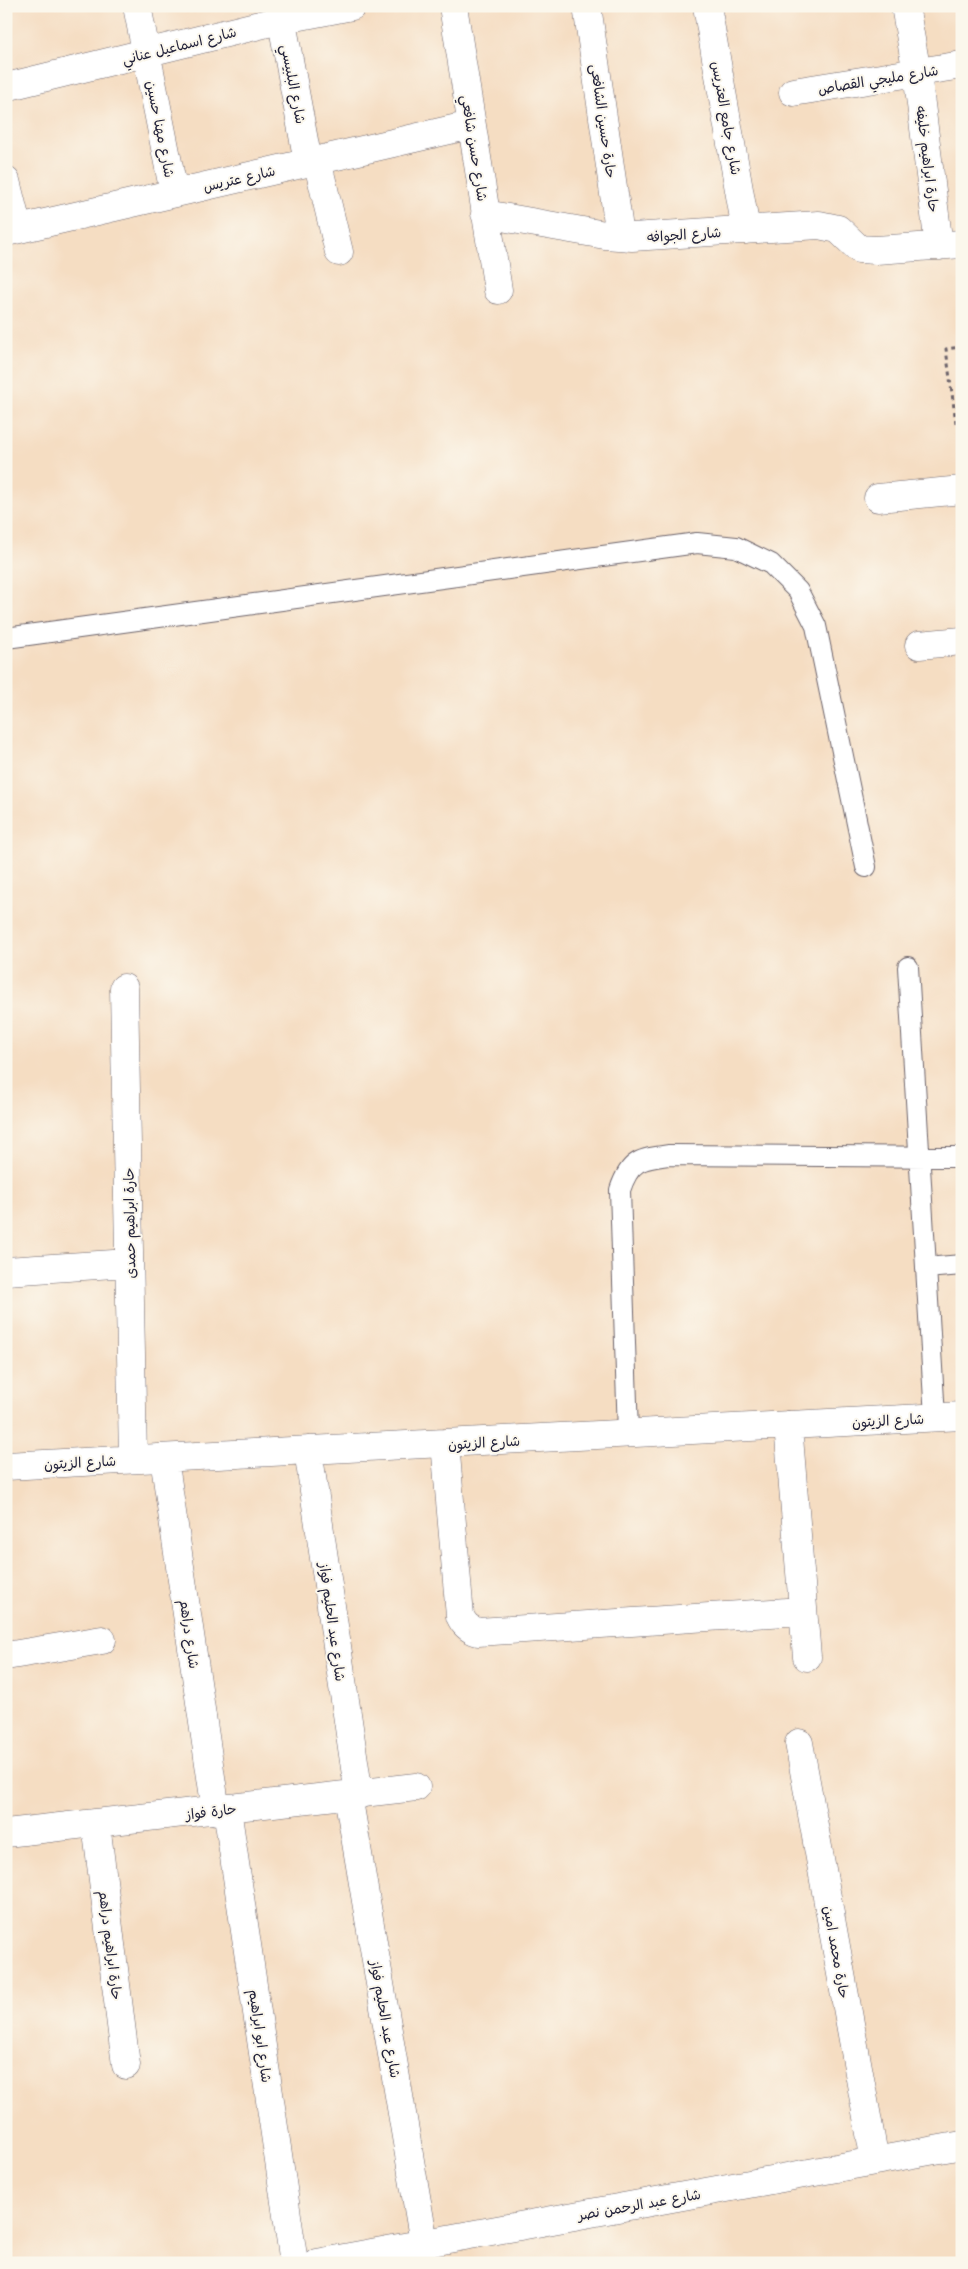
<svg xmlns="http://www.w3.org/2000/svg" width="968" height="2269" viewBox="0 0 968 2269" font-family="'Playpen Sans','Playpen Sans Arabic',sans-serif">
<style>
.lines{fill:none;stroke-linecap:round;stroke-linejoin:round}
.lane-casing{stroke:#6c636a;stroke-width:22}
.street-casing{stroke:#6c636a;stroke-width:29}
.path{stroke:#6c636a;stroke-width:3;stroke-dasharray:4 4;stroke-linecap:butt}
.lane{stroke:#fff;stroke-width:20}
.street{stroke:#fff;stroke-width:28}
.labels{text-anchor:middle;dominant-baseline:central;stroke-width:4;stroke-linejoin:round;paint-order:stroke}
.street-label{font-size:14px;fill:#22223b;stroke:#fbf7ec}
</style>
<rect width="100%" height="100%" fill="#fbf7ec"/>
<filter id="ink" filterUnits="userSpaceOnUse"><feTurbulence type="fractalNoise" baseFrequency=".02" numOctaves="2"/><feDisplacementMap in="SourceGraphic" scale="10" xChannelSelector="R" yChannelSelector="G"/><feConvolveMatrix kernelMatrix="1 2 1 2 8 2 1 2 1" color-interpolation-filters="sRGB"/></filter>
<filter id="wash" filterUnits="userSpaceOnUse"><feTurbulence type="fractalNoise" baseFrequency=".0096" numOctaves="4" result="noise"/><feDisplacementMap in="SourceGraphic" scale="20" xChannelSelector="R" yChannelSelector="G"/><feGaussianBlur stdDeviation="1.12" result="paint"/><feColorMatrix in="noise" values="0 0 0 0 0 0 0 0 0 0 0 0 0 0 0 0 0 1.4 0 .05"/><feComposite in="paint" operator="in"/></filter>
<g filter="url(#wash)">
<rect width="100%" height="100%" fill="#f5ddc2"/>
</g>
<g filter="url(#ink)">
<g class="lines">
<g class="lane-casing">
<path id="lane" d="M6 638 697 543 736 547 771 564 798 591 816 626 866 867
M908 967 935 1417
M926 1268 962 1265
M628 1434 620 1190C630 1160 640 1159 669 1155L962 1157"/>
</g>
<g class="street-casing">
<path id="street" d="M137 6 174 193
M279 6 308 162
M453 6 498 290
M587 6 620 236
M707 6 746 230
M905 6 917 73 939 246
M6 87 280 20 352 6
M793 92 962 65
M317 160 339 252
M6 181 18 229
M485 214 605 235 632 237 819 225 838 229 859 249 876 250 962 244
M6 232 471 125
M878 498 962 490
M919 645 962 641
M124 988 133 1459
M6 1271 129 1263
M788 1425 807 1657
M445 1443 460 1616C464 1625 469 1629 478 1632L802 1611
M308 1450 359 1795
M164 1458 216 1811
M6 1466 962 1416
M6 1656 102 1640
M799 1743 875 2161
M348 1795 424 2243
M227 1809 294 2263
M96 1824 126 2065
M6 1833 416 1787
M317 2263 962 2145"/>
</g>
<path class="path" d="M956 423 946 349 962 347"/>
<use href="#lane" class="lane"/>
<use href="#street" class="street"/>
</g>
</g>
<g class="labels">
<g class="street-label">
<text transform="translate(179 45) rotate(-14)">شارع اسماعيل عناني</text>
<text transform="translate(878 79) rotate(-9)">شارع مليجي القصاص</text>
<text transform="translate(294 84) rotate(79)">شارع البلبيسي</text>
<text transform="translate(727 118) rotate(80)">شارع جامع العتريس</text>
<text transform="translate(604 121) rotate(82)">حارة حسين الشافعى</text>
<text transform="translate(161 129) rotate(79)">شارع مهنا حسين</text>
<text transform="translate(475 148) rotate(81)">شارع حسن شافعي</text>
<text transform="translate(928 159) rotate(83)">حارة ابراهيم خليفه</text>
<text transform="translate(239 178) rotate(-13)">شارع عتريس</text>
<text transform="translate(684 234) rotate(-4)">شارع الجوافه</text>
<text transform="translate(129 1223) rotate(-91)">حارة ابراهيم حمدى</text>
<text transform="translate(888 1420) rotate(-3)">شارع الزيتون</text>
<text transform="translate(484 1442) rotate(-3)">شارع الزيتون</text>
<text transform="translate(80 1462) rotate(-3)">شارع الزيتون</text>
<text transform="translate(333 1622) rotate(82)">شارع عبد الحليم فواز</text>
<text transform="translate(190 1634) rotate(82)">شارع دراهم</text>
<text transform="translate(211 1811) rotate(-7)">حارة فواز</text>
<text transform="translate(111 1945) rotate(83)">حارة ابراهيم دراهم</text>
<text transform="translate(837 1952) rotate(80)">حارة محمد امين</text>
<text transform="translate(386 2019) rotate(80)">شارع عبد الحليم فواز</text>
<text transform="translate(261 2036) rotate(82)">شارع ابو ابراهيم</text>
<text transform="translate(639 2204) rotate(-10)">شارع عبد الرحمن نصر</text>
</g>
</g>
<rect width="968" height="2269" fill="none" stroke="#fbf7ec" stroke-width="25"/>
</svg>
